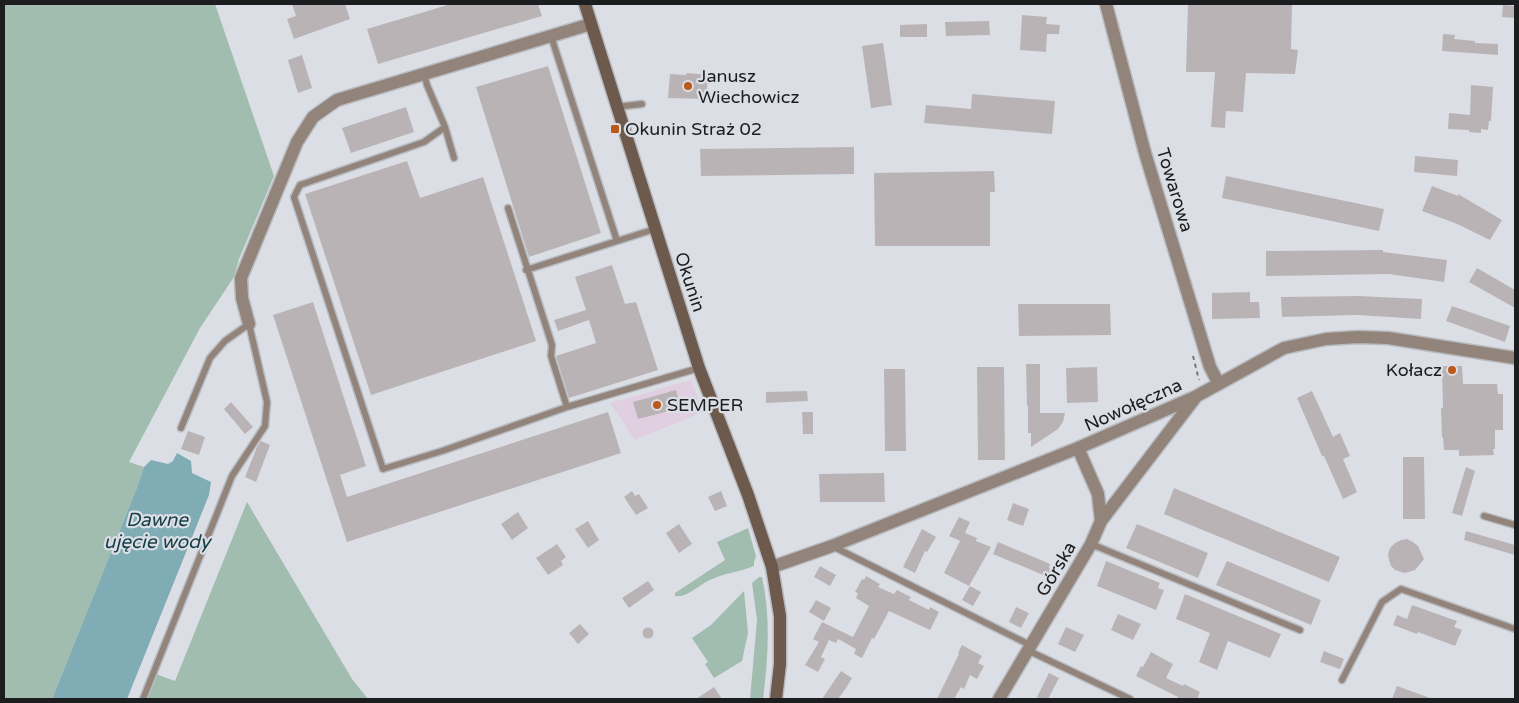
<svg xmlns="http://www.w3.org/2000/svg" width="1519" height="703" viewBox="0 0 1519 703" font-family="'Varela Round',sans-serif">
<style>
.commercial{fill:#e0cfe0}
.green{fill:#a1bdaf}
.water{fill:#80acb5}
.building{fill:#bab3b6}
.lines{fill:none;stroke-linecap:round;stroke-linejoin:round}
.service-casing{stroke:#b8bcc1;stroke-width:9}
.minor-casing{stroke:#b8bcc1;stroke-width:15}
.secondary-casing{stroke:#b8bcc1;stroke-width:15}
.path{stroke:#74777b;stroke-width:2;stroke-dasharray:4 4;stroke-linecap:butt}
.service{stroke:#93847b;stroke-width:6}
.minor{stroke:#93847b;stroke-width:12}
.secondary{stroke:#6e5a4d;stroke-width:12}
.poi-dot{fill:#ba5919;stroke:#dbdfe5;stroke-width:2}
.labels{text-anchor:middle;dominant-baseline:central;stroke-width:4.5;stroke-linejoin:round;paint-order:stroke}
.poi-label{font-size:18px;fill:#1b1d1f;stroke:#dbdfe5;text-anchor:start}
.street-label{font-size:18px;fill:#1b1d1f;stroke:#dbdfe5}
.water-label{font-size:19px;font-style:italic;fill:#143d45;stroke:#dbdfe5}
</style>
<rect width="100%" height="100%" fill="#dbdfe5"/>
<path class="commercial" d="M691 380 703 412 635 440 610 403Z"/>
<path class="green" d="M4 4H215L274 176 239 259 234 277 200 328 129 462 144 467 136 490 52 699H4Z
M247 502 352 679 368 699 145 698 156 674 175 681Z
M748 528 756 556 754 562V566C740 572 724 573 710 580 698 585 688 598 675 596V593L725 560 717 542Z
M759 577H762C771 618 768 658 763 699H750L757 620 752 583Z
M744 591 748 633 742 661 714 678 705 664 708 662 692 638 711 625Z"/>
<path class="water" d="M177 453 191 461 192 473 211 482 209 495 127 699H52L136 490 144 467 151 460 168 464 173 461Z"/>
<path class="building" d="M292 4H345L350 19 294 39 287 19 296 16Z
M451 4H538L542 16 378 64 367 29Z
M1188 4H1292L1291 49 1298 50 1295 74 1246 73 1243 112 1226 111 1225 128 1211 127 1215 72H1186Z
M1503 5 1515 6V18L1502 17Z
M1022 15 1047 17 1046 24 1060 25 1059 34H1047L1046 52 1020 50Z
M989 21 990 35 946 36 945 22Z
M927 24V37H900V25Z
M1443 34 1455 35 1454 39 1475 41V43L1498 44V55L1442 51Z
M883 43 892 105 871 108 862 46Z
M302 55 312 88 298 93 288 60Z
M548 66 601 233 529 257 476 87Z
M687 73 708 75 706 99 668 98 670 74 686 75Z
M1471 85 1493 87 1491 121H1489L1488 130 1481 129V133L1469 132V130L1448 129 1449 113 1470 115Z
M972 94 1055 101 1052 134 924 123 926 105 971 109Z
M406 107 414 132 351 153 342 128Z
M854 147V174L701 176 700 149Z
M1415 156 1458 160 1457 176 1414 172Z
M407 161 420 198 483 177 536 341 371 395 305 194Z
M994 171 995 192H990V246H875L874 173Z
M1226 176 1384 209 1379 231 1222 198Z
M1432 186 1458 196V194L1502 220 1490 240 1455 223 1422 211Z
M1383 250V252L1447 260 1444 282 1389 274 1266 276V251Z
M612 265 625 304 636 302 658 370 569 398 556 356 596 343 589 320 558 331 554 320 586 310 575 277Z
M1477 268 1515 290V308L1469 282Z
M1250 292V302H1259L1260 318 1212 319V293Z
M1358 296 1422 299 1421 319 1357 315 1282 317 1281 297Z
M313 302 366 466 340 475 347 497 608 412 621 453 347 542 273 315Z
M1018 304H1110L1111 335 1019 336Z
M1452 306 1510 326 1505 342 1446 321Z
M1026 364H1040V413H1065L1063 422 1058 429 1031 447V433H1028V406H1027Z
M1442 366H1462L1463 384H1497L1498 394H1503V430H1495V449H1493L1494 455 1459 456V450H1444L1443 437H1442L1441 408H1443Z
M977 367H1004L1005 460H978Z
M1097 367 1098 402 1067 403 1066 368Z
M884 369H905L906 451H885Z
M676 390 681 408 638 419 633 402Z
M807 391 808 401 766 403V392Z
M1312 391 1333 437 1340 433 1350 456 1343 459 1357 492 1343 499 1324 456H1322L1297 398Z
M231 402 253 427 245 434 224 409Z
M802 412H813V434H803Z
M188 431 205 437 199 455 181 449Z
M261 441 270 445 256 482 245 477 257 447Z
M1403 457H1424L1425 519H1403Z
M1466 467 1475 471 1462 516 1452 513Z
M884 473 885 502H820L819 474Z
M1174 488 1340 557 1329 582 1164 514Z
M632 491 635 496 639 494 648 508 636 515 624 497Z
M721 491 727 506 715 511 708 497Z
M1013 503 1029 509 1023 526 1007 520Z
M518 512 528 528 512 540 501 524Z
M959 517 970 522 965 533 977 538 976 541 991 547 969 586 944 573 960 541 949 536Z
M588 521 599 540 588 548 575 529Z
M679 524 692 544 679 553 666 533Z
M1137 524 1208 553 1198 578 1126 548Z
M922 529 936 537 927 552 925 551 915 573 903 567Z
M1466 531 1515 545V555L1464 540Z
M1407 539 1413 542 1418 546 1424 559 1415 570 1409 572 1404 573 1395 570 1391 566 1389 560 1388 554 1390 548 1395 543 1401 540Z
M998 542 1050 564 1049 568 1057 571 1053 579 993 554Z
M557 544 566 557 561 561 563 565 548 575 536 558Z
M1106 561 1160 583 1158 588 1164 590 1156 610 1097 586Z
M1227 561 1321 600 1311 625 1216 585Z
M820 566 836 575 830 586 814 577Z
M866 576 880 584 878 587 894 594 897 590 911 597 909 600 929 610 930 607 939 612 930 630 889 611 874 639 872 638 862 658 854 654 856 649 838 639 836 643 829 640 821 657 825 659 818 672 805 665 819 642 813 639 822 622 853 637 869 606 856 598 858 593 855 592 862 579 864 580Z
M648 581 654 590 629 608 622 598Z
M970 586 981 592 973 606 962 600Z
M1185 594 1281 634 1270 658 1228 641 1217 670 1199 662 1210 633 1176 619Z
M816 600 831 608 824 621 809 612Z
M1412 605 1457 621 1454 627 1462 630 1455 646 1418 632 1417 634 1393 625 1397 615 1407 619Z
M1016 607 1029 613 1021 628 1009 622Z
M1118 614 1141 624 1133 640 1111 630Z
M580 624 589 634 578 644 569 633Z
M1066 627 1084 635 1075 652 1058 644Z
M642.5 633a5.5 5.5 0 1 1 11 0a5.5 5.5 0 1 1-11 0Z
M962 645 982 656 978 663 984 666 977 679 970 675 964 689 961 687 954 699H937L959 654 958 653Z
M1324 651 1344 659 1340 669 1320 662Z
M1151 652 1173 664 1166 678 1183 686 1184 684 1200 692 1197 699H1177L1178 697 1136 676 1141 666 1143 667Z
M841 671 852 678 846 688 838 699H822Z
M1049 673 1059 678 1048 699H1036Z
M1397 686 1430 698V699H1392Z
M714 687 722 699H696Z"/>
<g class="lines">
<g class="service-casing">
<path id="service" d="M551 36 617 241
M424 73 427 85 445 127 454 158
M616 107 642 104
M445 127 424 142 300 185 294 197 383 469 442 451 567 407 699 368
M508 208 552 345 551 356 567 407
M526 270 655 229
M1484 516 1515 525
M1091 544 1300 630
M832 546 1030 645
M1027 650 1130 699
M1342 680 1382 602 1401 589 1515 629
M143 699 232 476 265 426 267 402 249 324 225 341 210 358 181 428"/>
</g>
<g class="minor-casing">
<path id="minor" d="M1106 4 1145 153 1210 367 1219 384
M249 324 242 298 241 278 297 142 313 117 337 100 591 24
M1101 521 1195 398
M772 567 832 546 1078 448 1195 397 1284 348 1326 339 1358 337 1388 338 1515 358
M999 699 1091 544 1101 521 1098 494 1078 448"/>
</g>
<g class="secondary-casing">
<path id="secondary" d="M585 4 699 368 748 495 772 567 780 616V664L776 699"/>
</g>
<path class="path" d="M1193 356 1199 380"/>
<use href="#service" class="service"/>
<use href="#minor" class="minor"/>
<use href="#secondary" class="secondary"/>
</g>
<g class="poi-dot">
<circle cx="688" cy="86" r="5"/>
<rect x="610" y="124" width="10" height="10" rx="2.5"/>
<circle cx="1452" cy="370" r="5"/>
<circle cx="657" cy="405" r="5"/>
</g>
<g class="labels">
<g class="poi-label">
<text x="698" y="76">Janusz<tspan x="698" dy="21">Wiechowicz</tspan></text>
<text x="625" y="129">Okunin Straż 02</text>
<text x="1442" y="370" text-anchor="end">Kołacz</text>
<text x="667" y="405">SEMPER</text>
</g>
<g class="street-label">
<text transform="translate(1175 190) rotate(73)">Towarowa</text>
<text transform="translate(690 282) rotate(72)">Okunin</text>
<text transform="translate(1133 405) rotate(-24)">Nowołęczna</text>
<text transform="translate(1056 569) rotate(-59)">Górska</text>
</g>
<g class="water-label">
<text x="157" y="520">Dawne<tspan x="157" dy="22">ujęcie wody</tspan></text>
</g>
</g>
<rect width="1519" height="703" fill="none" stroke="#1b1d1f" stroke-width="10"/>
</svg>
